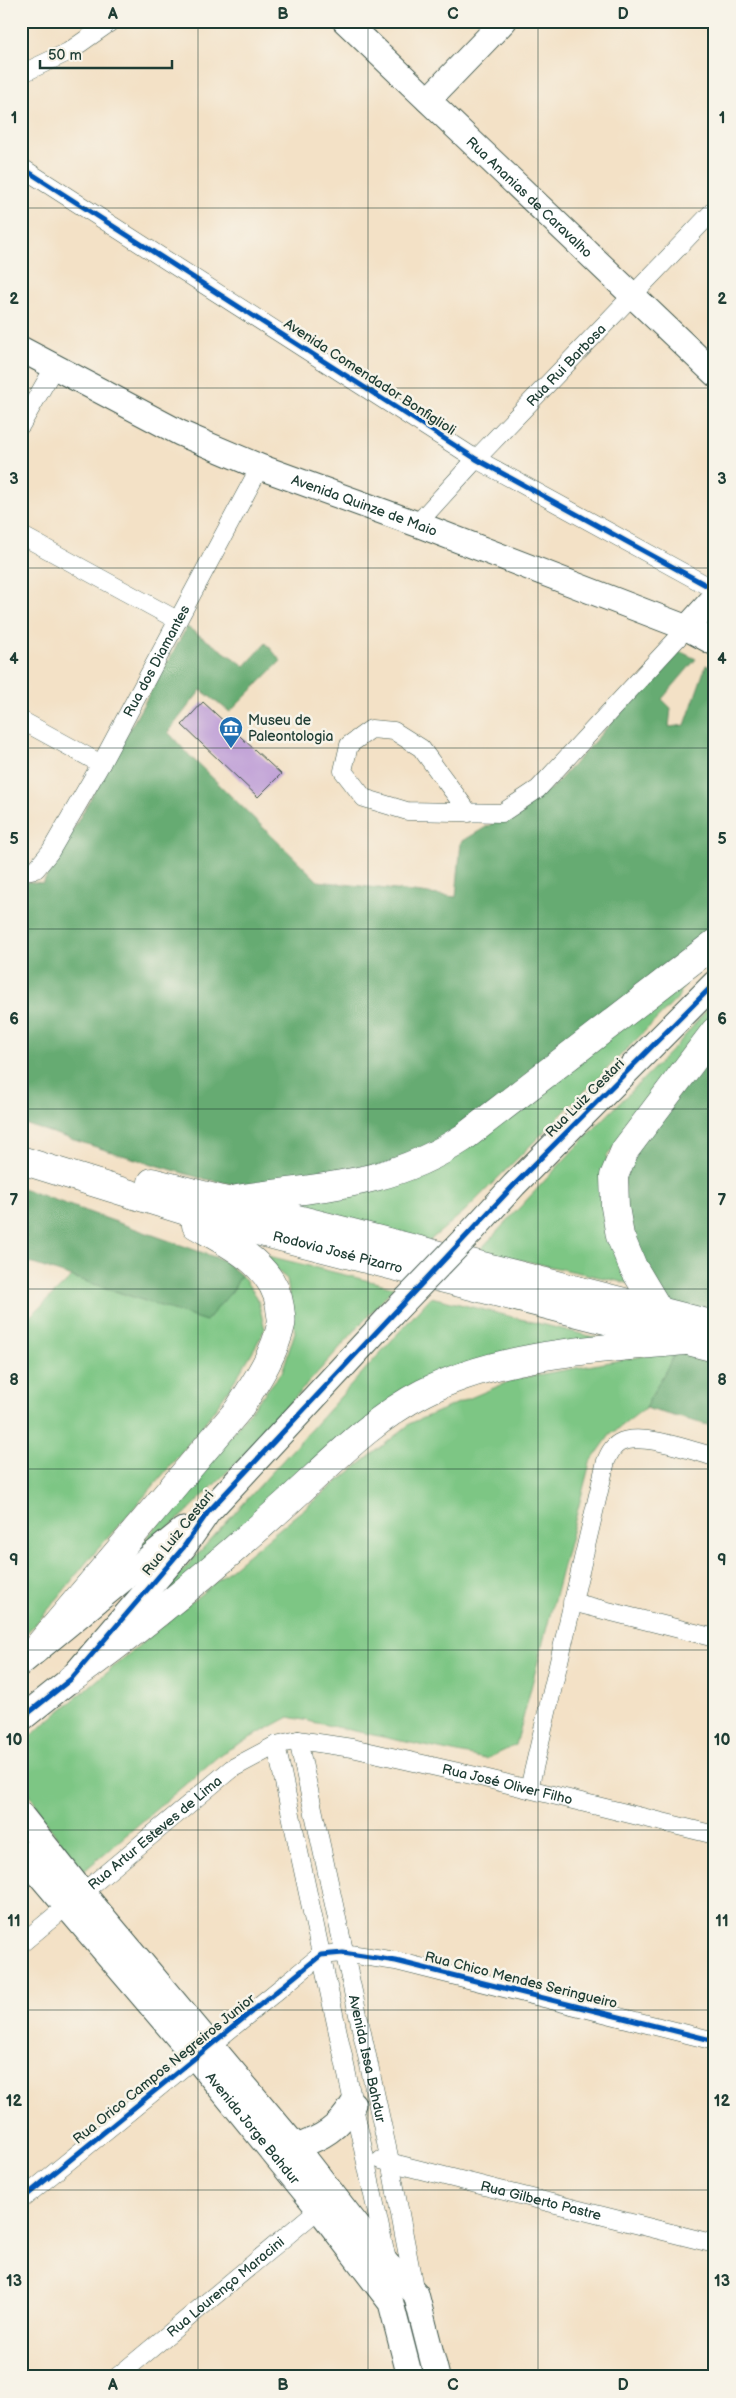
<svg xmlns="http://www.w3.org/2000/svg" width="736" height="2398" viewBox="0 0 736 2398" font-family="'Balsamiq Sans',sans-serif">
<style>
.green{fill:#7dc684;stroke:#4e825c}
.forest{fill:#66ab72;stroke:#427453}
.building{fill:#bd9cd6}
.lines{fill:none;stroke-linecap:round;stroke-linejoin:round}
.street-casing{stroke:#3f564a;stroke-width:19}
.secondary-casing{stroke:#3f564a;stroke-width:27}
.primary-casing{stroke:#3f564a;stroke-width:29}
.street{stroke:#fff;stroke-width:18}
.secondary{stroke:#fff;stroke-width:25}
.primary{stroke:#fff;stroke-width:28}
.secondary-bridge-casing{stroke:#3f564a;stroke-width:27;stroke-linecap:butt}
.secondary-bridge{stroke:#fff;stroke-width:25}
.cycleway-casing{stroke:#f7f3e8;stroke-width:8}
.cycleway{stroke:#0057b8;stroke-width:5}
.grid{fill:none;stroke:#1f3d34;stroke-width:1;stroke-opacity:0.55}
.labels{text-anchor:middle;dominant-baseline:central;stroke-width:5;stroke-linejoin:round;paint-order:stroke}
.street-label{font-size:14px;fill:#1f3d34;stroke:#f7f3e8}
.poi-label{font-size:14px;fill:#1f3d34;stroke:#f7f3e8;text-anchor:start}
.neatline{fill:none;stroke:#1f3d34;stroke-width:2}
.grid-label{font-size:16px;text-anchor:middle;font-weight:bold;fill:#1f3d34}
</style>
<rect width="100%" height="100%" fill="#f7f3e8"/>
<filter id="ink" filterUnits="userSpaceOnUse"><feTurbulence type="fractalNoise" baseFrequency=".02" numOctaves="2"/><feDisplacementMap in="SourceGraphic" scale="10" xChannelSelector="R" yChannelSelector="G"/><feConvolveMatrix kernelMatrix="1 2 1 2 8 2 1 2 1" color-interpolation-filters="sRGB"/></filter>
<filter id="wash" filterUnits="userSpaceOnUse"><feTurbulence type="fractalNoise" baseFrequency=".0096" numOctaves="4" result="noise"/><feDisplacementMap in="SourceGraphic" scale="20" xChannelSelector="R" yChannelSelector="G"/><feGaussianBlur stdDeviation="1.12" result="paint"/><feColorMatrix in="noise" values="0 0 0 0 0 0 0 0 0 0 0 0 0 0 0 0 0 1.4 0 .05"/><feComposite in="paint" operator="in"/></filter>
<g filter="url(#wash)">
<rect width="100%" height="100%" fill="#f3e1c6"/>
<path class="green" d="M689 975 677 999 466 1210 428 1242 290 1201Z
M715 1000V1015L607 1156 604 1212 631 1284 479 1251 578 1145 676 1046Z
M256 1253 394 1287 241 1458 186 1513 127 1562 282 1372 295 1332 287 1279Z
M241 1275 257 1297 265 1329C220 1415 154 1485 90 1558 68 1584 47 1615 21 1638V1325L72 1277 206 1321 233 1290Z
M431 1297 598 1338 424 1381 135 1623Z
M677 1350 645 1408 610 1435 590 1463 516 1745 486 1759 289 1717 222 1753 84 1871 43 1819 21 1777 30 1736 290 1520 411 1423 515 1379Z"/>
<path class="forest" d="M187 627 245 666 266 643 281 661 230 712 201 690 168 732 189 755 318 881 456 897 461 842 553 787 677 650 696 659 662 699 671 708 669 727 685 725 706 665 715 669V927L663 971 454 1133 405 1160 278 1186 231 1184 200 1178 115 1153 21 1123V881L43 883Z
M715 1046V1313L665 1302 626 1223 624 1177 633 1151Z
M21 1188 223 1260 241 1275 233 1290 206 1321 21 1260Z
M677 1350 715 1359V1427L645 1408Z"/>
<g id="blocks">
<path class="building" d="M203 702 281 774 258 797 182 725Z"/>
</g>
</g>
<g filter="url(#ink)">
<use href="#blocks" fill-opacity="0" stroke="#3f564a" stroke-width="1"/>
<g class="lines">
<g class="street-casing">
<g id="street">
<path d="M21 74 68 52 112 21"/>
<path d="M21 167 476 459 715 590"/>
<path d="M21 425 55 366"/>
<path id="s1" d="M417 524 476 459 715 209"/>
<path d="M21 535 177 620"/>
<path d="M21 720 101 764"/>
<path d="M469 813 421 748 394 731 371 729 349 745 343 771 364 798 407 811 502 813 538 789 687 628"/>
<path id="s2" d="M21 872 36 869 50 852 101 764 260 467"/>
<path d="M572 1602 715 1638"/>
<path id="s3" d="M298 1740 390 2161 415 2293"/>
<path d="M276 1745 387 2260"/>
<path d="M529 1789 606 1461C609 1454 612 1447 619 1443 640 1431 692 1451 715 1457"/>
<path id="s4" d="M21 1944 231 1769 276 1745 298 1740 352 1748 476 1776 715 1835"/>
<path id="s5" d="M381 2160 715 2244"/>
<path d="M21 2200 321 1955 343 1953 396 1961 715 2041"/>
<path id="s6" d="M117 2377 326 2203"/>
</g>
</g>
<g class="secondary-casing">
<g id="secondary">
<path id="s7" d="M345 21 715 374"/>
<path d="M428 100 504 21"/>
<path id="s8" d="M21 349 180 433 260 467 417 524 687 628 715 643"/>
<path d="M687 628 715 597"/>
<path d="M472 1231 514 1185 715 983"/>
<path d="M21 1663 183 1530"/>
<path d="M21 1719 71 1679 183 1548 208 1512 391 1315"/>
<path d="M21 1815 82 1892 296 2147 387 2264 416 2294 437 2377"/>
<path id="s9" d="M21 1853 195 2057 319 2209 391 2303 410 2377"/>
<path d="M296 2147C322 2138 339 2128 353 2104"/>
</g>
</g>
<g class="primary-casing">
<g id="primary">
<path id="s10" d="M21 1160 221 1222 715 1348"/>
<path d="M152 1182 715 1325"/>
<path d="M237 1199C321 1186 389 1187 463 1138L715 943"/>
<path d="M660 1312 633 1267 620 1236 615 1207 614 1176 625 1150 715 1031"/>
<path d="M35 1650 238 1410C255 1383 274 1356 281 1325 283 1320 280 1312 280 1307 274 1264 229 1244 196 1225"/>
<path d="M71 1679C145 1626 214 1568 282 1507 326 1468 370 1420 423 1393 501 1353 600 1349 685 1341"/>
</g>
</g>
<use href="#street" class="street"/>
<use href="#secondary" class="secondary"/>
<use href="#primary" class="primary"/>
<g class="secondary-bridge-casing">
<path id="secondary-bridge" d="M391 1315 472 1231"/>
</g>
<use href="#secondary-bridge" class="secondary-bridge"/>
<g class="cycleway-casing">
<path id="cycleway" d="M21 167 476 459 715 590
M21 1719 71 1679 183 1548 208 1512 514 1185 715 983
M21 2200 321 1955 343 1953 396 1961 715 2041"/>
</g>
<use href="#cycleway" class="cycleway"/>
</g>
</g>
<path class="grid" d="M198 21V2377M368 21V2377M538 21V2377M21 208H715M21 388H715M21 568H715M21 748H715M21 929H715M21 1109H715M21 1289H715M21 1469H715M21 1650H715M21 1830H715M21 2010H715M21 2190H715"/>
<defs>
<g id="museum-pin" transform="scale(1.25)"><path d="M0 17L-7.5 6A9.5 9.5 0 1 1 7.5 6Z" fill="#1f6fb2" stroke="#f7f3e8"/><path d="M0-6L6-3V-2H-6V-3ZM-5-1h2V3h-2ZM-1-1h2V3h-2ZM3-1h2V3H3ZM-6 4H6V6H-6Z" fill="#fff"/></g>
</defs>
<g fill-rule="evenodd">
<use href="#museum-pin" x="231" y="728"/>
</g>
<g class="labels">
<g class="street-label">
<text stroke="none"><textPath href="#s7" startOffset="255">Rua Ananias de Caravalho</textPath></text>
<text stroke="none"><textPath href="#s1" startOffset="218">Rua Rui Barbosa</textPath></text>
<text transform="translate(370 377) rotate(33)">Avenida Comendador Bonfiglioli</text>
<text stroke="none"><textPath href="#s8" startOffset="378">Avenida Quinze de Maio</textPath></text>
<text stroke="none"><textPath href="#s2" startOffset="256">Rua dos Diamantes</textPath></text>
<text transform="translate(585 1098) rotate(-45)">Rua Luiz Cestari</text>
<text stroke="none"><textPath href="#s10" startOffset="330">Rodovia José Pizarro</textPath></text>
<text transform="translate(178 1533) rotate(-51)">Rua Luiz Cestari</text>
<text stroke="none"><textPath href="#s4" startOffset="561">Rua José Oliver Filho</textPath></text>
<text stroke="none"><textPath href="#s4" startOffset="174">Rua Artur Esteves de Lima</textPath></text>
<text transform="translate(521 1980) rotate(14)">Rua Chico Mendes Seringueiro</text>
<text stroke="none"><textPath href="#s3" startOffset="326">Avenida Issa Bahdur</textPath></text>
<text transform="translate(164 2069) rotate(-39)">Rua Orico Campos Negreiros Junior</text>
<text stroke="none"><textPath href="#s9" startOffset="360">Avenida Jorge Bahdur</textPath></text>
<text stroke="none"><textPath href="#s5" startOffset="165">Rua Gilberto Pastre</textPath></text>
<text stroke="none"><textPath href="#s6" startOffset="141">Rua Lourenço Maracini</textPath></text>
</g>
<g class="poi-label">
<text x="248" y="720">Museu de<tspan x="248" dy="16">Paleontologia</tspan></text>
</g>
</g>
<rect width="736" height="2398" fill="none" stroke="#f7f3e8" stroke-width="55"/>
<path d="M40 60v8h132v-8" fill="none" stroke="#1f3d34" stroke-width="2.5"/>
<text x="48" y="60" font-size="15" fill="#1f3d34" stroke="#f7f3e8" stroke-width="4" paint-order="stroke">50 m</text>
<rect x="28" y="28" width="680" height="2342" class="neatline"/>
<g class="grid-label">
<text x="113" y="19">A</text>
<text x="283" y="19">B</text>
<text x="453" y="19">C</text>
<text x="623" y="19">D</text>
<text x="14" y="123">1</text>
<text x="722" y="123">1</text>
<text x="14" y="304">2</text>
<text x="722" y="304">2</text>
<text x="14" y="484">3</text>
<text x="722" y="484">3</text>
<text x="14" y="664">4</text>
<text x="722" y="664">4</text>
<text x="14" y="844">5</text>
<text x="722" y="844">5</text>
<text x="14" y="1024">6</text>
<text x="722" y="1024">6</text>
<text x="14" y="1205">7</text>
<text x="722" y="1205">7</text>
<text x="14" y="1385">8</text>
<text x="722" y="1385">8</text>
<text x="14" y="1565">9</text>
<text x="722" y="1565">9</text>
<text x="14" y="1745">10</text>
<text x="722" y="1745">10</text>
<text x="14" y="1926">11</text>
<text x="722" y="1926">11</text>
<text x="14" y="2106">12</text>
<text x="722" y="2106">12</text>
<text x="14" y="2286">13</text>
<text x="722" y="2286">13</text>
<text x="113" y="2390">A</text>
<text x="283" y="2390">B</text>
<text x="453" y="2390">C</text>
<text x="623" y="2390">D</text>
</g>
</svg>
